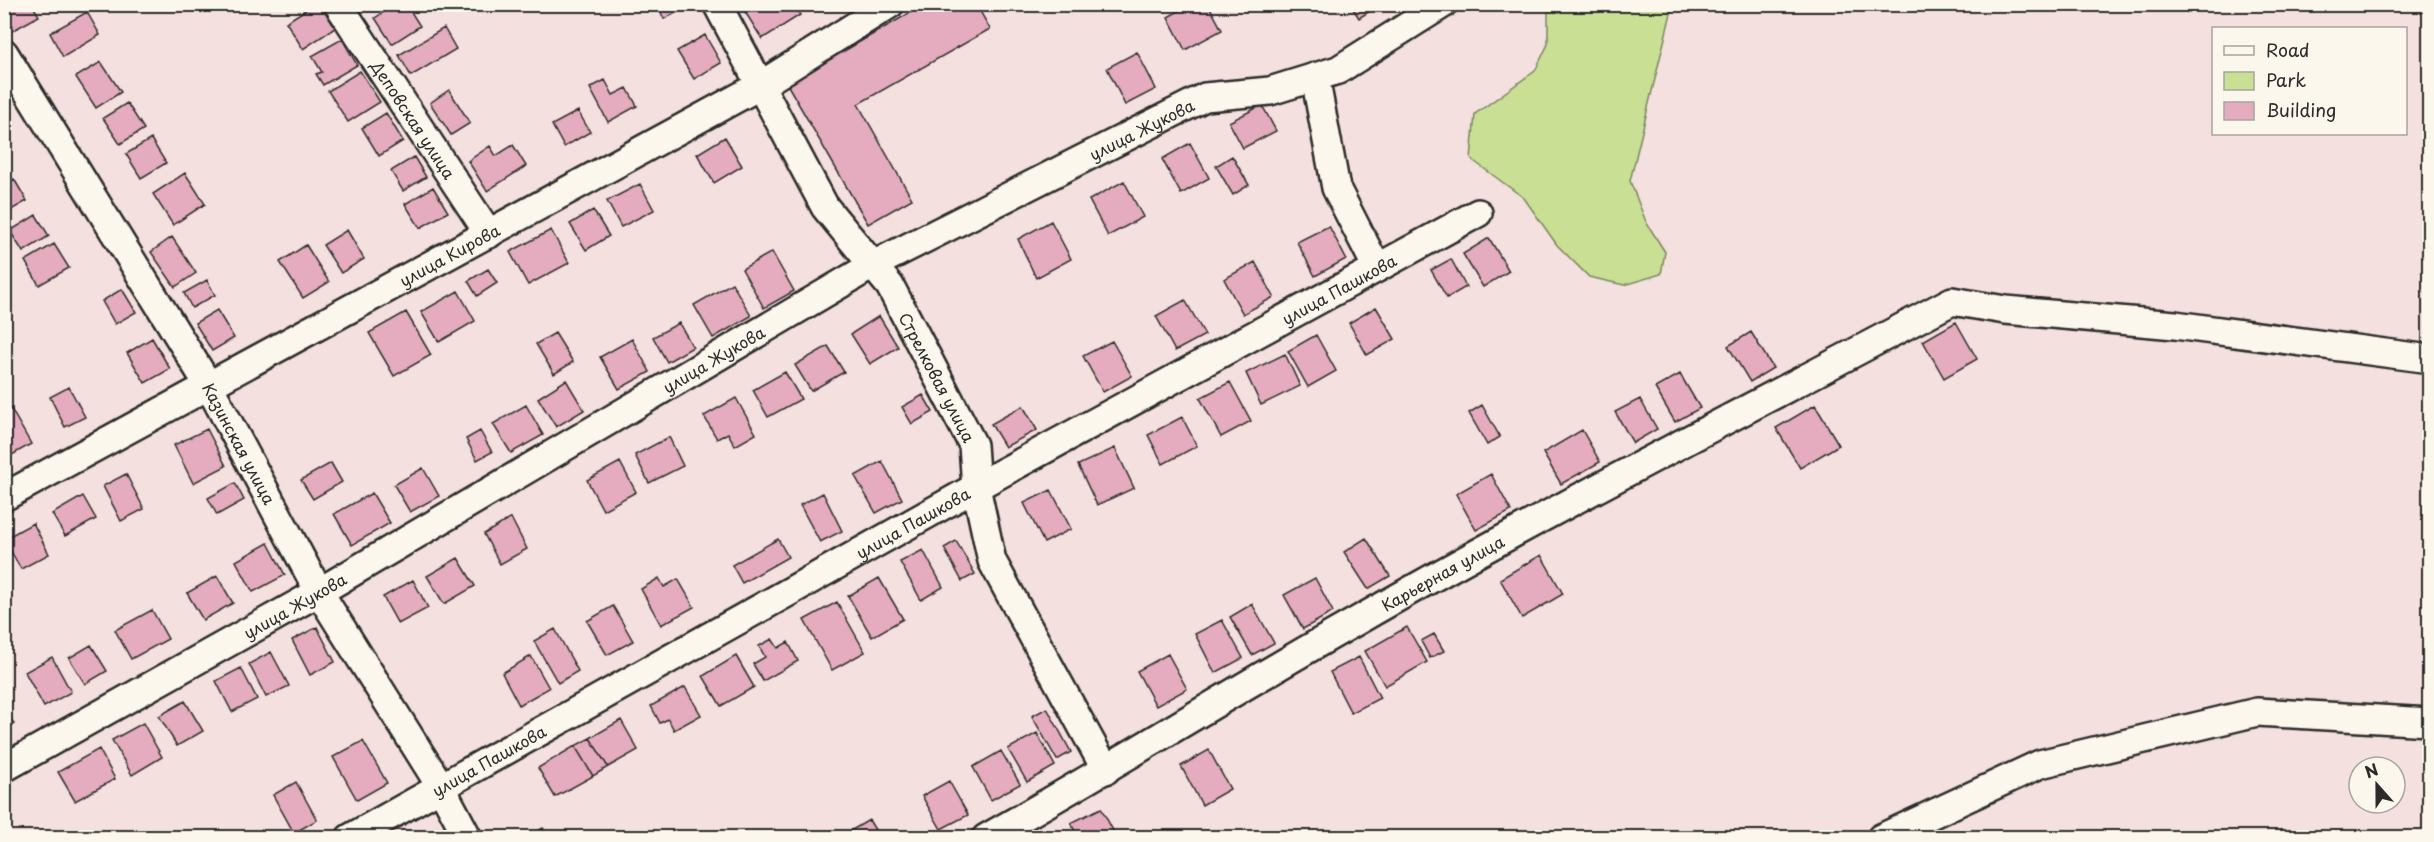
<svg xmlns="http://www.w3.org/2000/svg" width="2434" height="842" viewBox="0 0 2434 842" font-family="'Playpen Sans',sans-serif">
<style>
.green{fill:#c9df94;stroke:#7a8560;stroke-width:1.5}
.building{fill:#e4acbe;stroke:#2b2b2b;stroke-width:1.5}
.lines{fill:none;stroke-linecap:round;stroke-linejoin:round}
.minor-casing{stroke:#2b2b2b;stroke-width:32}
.minor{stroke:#fbf7ec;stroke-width:27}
.labels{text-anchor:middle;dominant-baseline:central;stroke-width:4.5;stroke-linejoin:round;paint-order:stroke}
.street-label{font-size:16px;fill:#2b2b2b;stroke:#fbf7ec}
</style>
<rect width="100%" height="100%" fill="#f4e0de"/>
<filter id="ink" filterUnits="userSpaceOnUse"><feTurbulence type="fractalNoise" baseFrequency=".0167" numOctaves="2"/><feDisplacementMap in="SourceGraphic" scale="12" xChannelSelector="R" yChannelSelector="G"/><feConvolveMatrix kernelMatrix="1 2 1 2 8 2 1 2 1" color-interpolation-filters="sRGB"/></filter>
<g filter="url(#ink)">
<path class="green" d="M1548 5H1673L1630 181 1646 222 1665 252 1661 274 1624 285 1589 277 1557 245 1524 198 1471 159 1475 114 1535 71 1548 44Z"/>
<path class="building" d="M4 4H32L39 16 12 31 4 18Z
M315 4H321L335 28 303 49 286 22Z
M396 4H406L420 26 392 44 375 18Z
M657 4H689V6L664 19Z
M746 4H769L772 9 780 4H793L800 15 762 39 742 7Z
M925 4H976L990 29 858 104 912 199 868 224 787 84Z
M1191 4H1208L1222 30 1185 50 1168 17Z
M1350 4H1381L1359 18Z
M87 12 100 35 63 57 50 33Z
M444 28 456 49 411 76 399 55Z
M705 35 721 63 694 79 677 51Z
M342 39 357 65 323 85 316 74 322 72 312 56Z
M1137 52 1156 89 1125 105 1107 68Z
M101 62 121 92 96 108 76 77Z
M360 71 380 102 348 122 328 91Z
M605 80 613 95 627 88 637 106 608 122 590 88Z
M449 90 470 123 451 135 430 103Z
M127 103 144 129 120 144 103 118Z
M1262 105 1276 131 1243 148 1229 122Z
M578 111 590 132 564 147 552 125Z
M386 113 403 141 379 156 362 128Z
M725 137 742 166 714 183 697 154Z
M151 139 166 163 141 178 126 154Z
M1190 143 1209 178 1181 194 1162 159Z
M513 145 526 166 487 191 468 161 490 146 496 156Z
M1232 156 1249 185 1233 195 1216 166Z
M414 157 426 177 403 191 391 171Z
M185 173 205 204 173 225 153 194Z
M14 179 27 201 4 214V184Z
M1124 181 1143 217 1108 236 1089 200Z
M640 184 654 210 621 227 607 201Z
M433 187 448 212 420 228 405 204Z
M593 210 609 236 586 250 570 224Z
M36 215 49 236 23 252 10 231Z
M1051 221 1071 259 1036 278 1018 239Z
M1329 226 1346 259 1315 276 1297 242Z
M347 230 364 259 341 273 323 245Z
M551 230 569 263 528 285 510 252Z
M172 237 196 273 175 287 151 252Z
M1489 238 1509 271 1483 287 1463 254Z
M54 244 69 268 39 285 25 261Z
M306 245 329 282 303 298 280 262Z
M772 252 794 291 764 308 742 269Z
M1451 259 1466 287 1447 298 1431 270Z
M1255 262 1274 297 1243 314 1224 279Z
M488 269 497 283 477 296 468 281Z
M207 280 215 295 192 308 184 293Z
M732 283 751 316 713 338 694 305Z
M122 289 136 312 115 324 102 301Z
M458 291 475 321 439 342 421 312Z
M1185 300 1205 335 1175 351 1156 316Z
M1376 307 1395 339 1367 355 1349 323Z
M217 310 234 338 212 351 195 323Z
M406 312 431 355 394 376 369 333Z
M879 316 898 347 870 364 851 334Z
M1956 322 1977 359 1944 378 1923 341Z
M679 323 693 347 667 362 653 337Z
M1751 332 1773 368 1750 382 1728 346Z
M555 333 573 362 554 374 536 344Z
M1316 335 1336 371 1308 387 1288 351Z
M152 338 170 369 145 383 127 353Z
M632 339 650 372 619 389 600 357Z
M1112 341 1132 376 1103 392 1083 356Z
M828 346 844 372 811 391 795 365Z
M1285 354 1300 386 1261 405 1246 373Z
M785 372 801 399 768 417 753 390Z
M1680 374 1700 408 1675 422 1655 388Z
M566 380 584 410 556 427 538 398Z
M1230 382 1251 421 1221 437 1200 398Z
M69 387 85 417 65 427 50 397Z
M923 395 933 412 912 424 902 407Z
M736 398 756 434 735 446 728 433 717 439 704 416Z
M1640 399 1657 429 1633 443 1615 412Z
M526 405 543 435 511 453 493 424Z
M1482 405 1500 437 1487 445 1469 413Z
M1815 405 1839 445 1800 468 1776 428Z
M1023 406 1037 430 1005 447 991 424Z
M11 409 31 444 12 455 4 442V413Z
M1182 417 1197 446 1163 464 1148 435Z
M207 429 226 466 193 483 174 445Z
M1582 430 1600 462 1561 484 1543 453Z
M480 431 492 452 477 460 466 439Z
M669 437 683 466 649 483 635 455Z
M1115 448 1134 488 1097 505 1078 465Z
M882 461 902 499 876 513 855 476Z
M620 462 636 492 603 510 587 480Z
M331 463 342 482 313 499 301 480Z
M423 468 439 496 410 512 394 485Z
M126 474 144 509 121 521 103 486Z
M1491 474 1511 511 1476 530 1456 494Z
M235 483 244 500 217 515 208 498Z
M1051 490 1071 529 1044 543 1024 503Z
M372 493 390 523 352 545 334 514Z
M823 493 842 531 820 542 800 505Z
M83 496 96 519 65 536 52 514Z
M511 518 527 549 500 564 484 534Z
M33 523 49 554 21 569 4 539Z
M1366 538 1390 576 1368 589 1344 552Z
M778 539 788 557 742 583 732 565Z
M956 541 975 574 962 581 944 548Z
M268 543 285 575 253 592 236 561Z
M923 550 943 587 921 600 900 562Z
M1541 555 1563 594 1522 618 1500 579Z
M458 558 475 586 444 604 427 576Z
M217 576 233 603 203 620 187 593Z
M659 578 664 587 678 579 694 607 661 625 641 589Z
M879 578 903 619 872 637 848 596Z
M1315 578 1333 612 1303 629 1284 595Z
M413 580 428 608 398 624 383 597Z
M837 602 865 652 832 670 804 620Z
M1252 604 1274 643 1252 655 1230 617Z
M613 606 633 641 607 655 587 621Z
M152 610 168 639 131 659 115 630Z
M1222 620 1243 658 1215 673 1195 634Z
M317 627 335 662 310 675 292 640Z
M1407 627 1427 662 1385 686 1365 651Z
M555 629 578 671 558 683 534 641Z
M1434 634 1444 651 1430 658 1421 641Z
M772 639 778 648 788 642 798 661 763 681 753 664 765 657 759 646Z
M91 645 107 671 85 684 69 658Z
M271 652 289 686 266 697 249 664Z
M1168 654 1187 689 1156 706 1137 671Z
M531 656 549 688 519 705 502 673Z
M736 656 754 687 721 706 703 676Z
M52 657 71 692 44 707 25 672Z
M1359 657 1380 698 1351 713 1330 672Z
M241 668 257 699 232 712 216 681Z
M685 687 701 715 674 730 668 719 660 723 651 706Z
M185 701 203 731 177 746 159 716Z
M4 708 14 724 4 729Z
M1047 708 1071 752 1057 760 1032 716Z
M621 720 638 750 608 767 590 738Z
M143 723 162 757 132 775 112 740Z
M1037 733 1055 766 1027 782 1008 749Z
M590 738 608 767 593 776 575 746Z
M363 741 387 783 357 800 333 757Z
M575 746 593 776 555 797 538 768Z
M99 749 115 779 75 801 58 772Z
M1209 750 1230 789 1202 805 1181 766Z
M1001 751 1020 784 991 800 973 767Z
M949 781 968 815 941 829 922 796Z
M296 782 317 820 294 833 273 795Z
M1101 808 1117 838H1078L1071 823Z
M869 820 880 838H848L845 834Z
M543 828 549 838H525Z"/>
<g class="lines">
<g class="minor-casing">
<g id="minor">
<path id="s1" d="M338 4 489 234"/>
<path id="s2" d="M717 4 825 207 890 286 973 445 976 487 992 561 1106 770"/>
<path id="s3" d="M4 53 209 386 319 592 441 787 468 838"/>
<path d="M1315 77 1336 188 1377 268"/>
<path id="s4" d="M4 497 761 85 890 4"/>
<path id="s5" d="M4 768 319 592 871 266 1205 97 1270 91 1338 70 1443 4"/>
<path id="s6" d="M350 838 976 487 1478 213"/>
<path id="s7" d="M986 838C1111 768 1231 692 1355 622 1551 509 1753 407 1952 301L2005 310 2175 325 2430 359"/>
<path d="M1881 838 2040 764 2257 712 2430 722"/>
</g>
</g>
<use href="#minor" class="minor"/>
</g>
</g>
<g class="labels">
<g class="street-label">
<text stroke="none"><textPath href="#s1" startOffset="138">Деповская улица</textPath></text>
<text stroke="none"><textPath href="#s5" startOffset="1305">улица Жукова</textPath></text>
<text stroke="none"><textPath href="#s4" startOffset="507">улица Кирова</textPath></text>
<text stroke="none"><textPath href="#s6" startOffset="1131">улица Пашкова</textPath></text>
<text stroke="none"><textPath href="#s5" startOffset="819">улица Жукова</textPath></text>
<text stroke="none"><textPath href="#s2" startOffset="435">Стрелковая улица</textPath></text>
<text stroke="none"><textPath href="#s3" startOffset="456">Казинская улица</textPath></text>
<text stroke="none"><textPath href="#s6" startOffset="645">улица Пашкова</textPath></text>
<text stroke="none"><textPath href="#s7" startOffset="528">Карьерная улица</textPath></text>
<text stroke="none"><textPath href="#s5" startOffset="333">улица Жукова</textPath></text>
<text stroke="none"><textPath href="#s6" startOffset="159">улица Пашкова</textPath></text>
</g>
</g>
<rect width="2434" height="842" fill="none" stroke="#fbf7ec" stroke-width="24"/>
<rect x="12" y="12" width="2410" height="818" fill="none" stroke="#2b2b2b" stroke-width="2" filter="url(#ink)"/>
<rect x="2212" y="27" width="195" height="108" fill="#fbf7ec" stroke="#a8a59f" stroke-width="1.5"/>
<rect x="2224" y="46" width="30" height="9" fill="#fbf7ec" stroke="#a8a59f" stroke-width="1.5"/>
<text x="2266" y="57" font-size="18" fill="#2b2b2b">Road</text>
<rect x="2224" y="72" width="30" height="18" fill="#c9df94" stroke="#a8a59f" stroke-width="1.5"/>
<text x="2266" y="87" font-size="18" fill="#2b2b2b">Park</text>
<rect x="2224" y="102" width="30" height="18" fill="#e4acbe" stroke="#a8a59f" stroke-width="1.5"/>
<text x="2266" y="117" font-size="18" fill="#2b2b2b">Building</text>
<g transform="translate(2377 785) rotate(339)"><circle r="28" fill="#fbf7ec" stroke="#a8a59f" stroke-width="1.5"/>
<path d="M0-4.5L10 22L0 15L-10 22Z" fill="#2b2b2b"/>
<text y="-9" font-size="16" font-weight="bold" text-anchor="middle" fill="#2b2b2b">N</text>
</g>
</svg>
